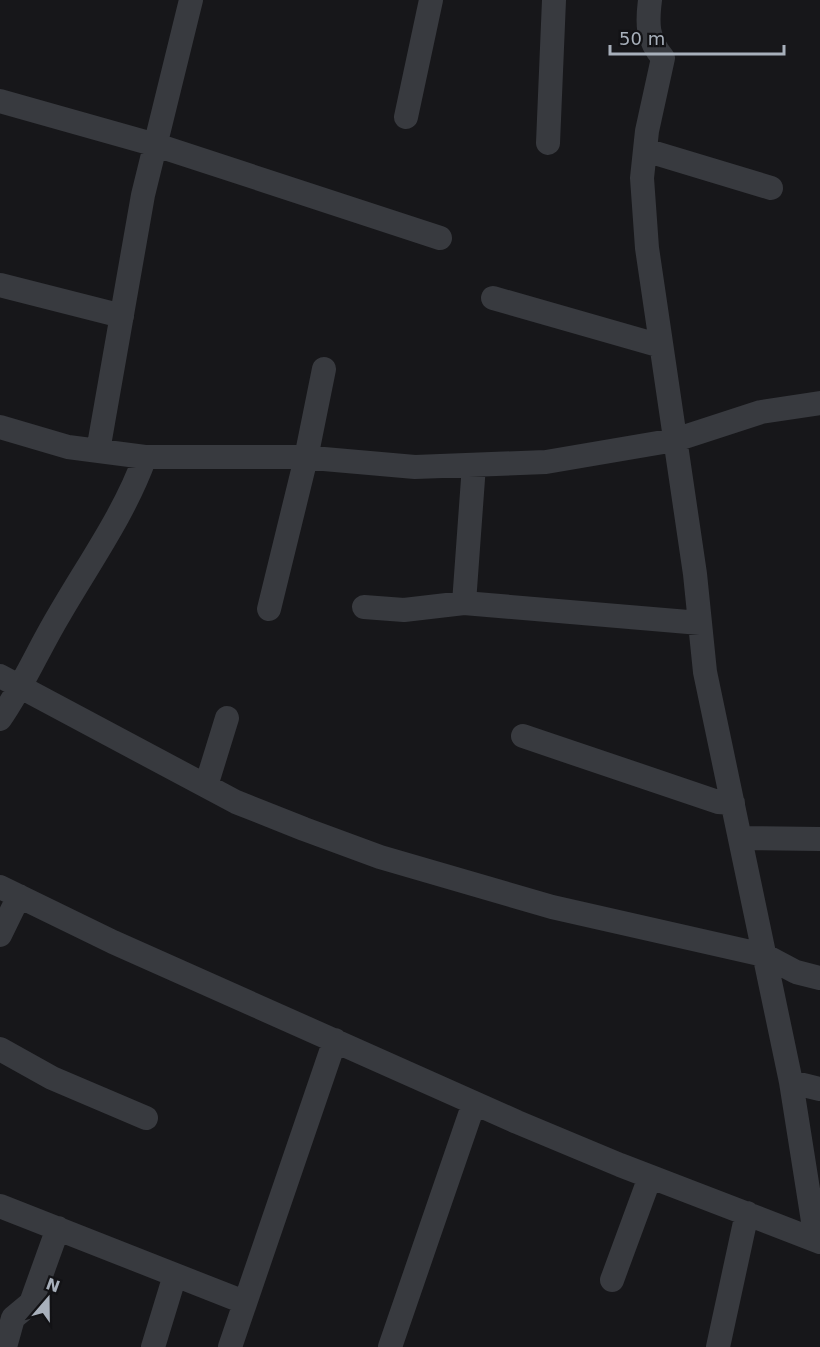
<svg xmlns="http://www.w3.org/2000/svg" width="820" height="1347" viewBox="0 0 820 1347" font-family="'DejaVu Sans',sans-serif">
<style>
.lines{fill:none;stroke-linecap:round;stroke-linejoin:round}
.minor{stroke:#383a3f;stroke-width:24}
</style>
<rect width="100%" height="100%" fill="#17171a"/>
<g class="lines">
<path class="minor" d="M650 0C647 24 647 39 663 58L647 131 642 178 647 248 695 574 705 672 791 1082 816 1240
M0 101 156 145 440 238
M406 117 431 0
M548 143 554 0
M645 150 771 188
M0 285 122 316
M493 298 661 346
M0 427 68 447 145 457H301L415 467 546 462 675 440 761 412 820 403
M98 451 143 195 191 0
M464 603 474 465
M364 607 404 610 464 603 700 623
M269 609 306 458 324 369
M0 676 236 802 304 829 380 857 552 907 764 955 796 972 820 978
M0 719C23 686 38 650 59 615 89 563 125 513 145 457
M523 736 718 802 733 803
M206 786 227 718
M740 838 820 839
M0 887 113 942 517 1122 620 1165 820 1242
M0 935 19 896
M0 1049 52 1078 146 1118
M791 1082 820 1089
M0 1206 244 1302
M612 1280 650 1177
M5 1347 13 1318 31 1303 58 1228
M153 1347 175 1275
M230 1347 335 1040
M390 1347 474 1103
M718 1347 747 1213"/>
</g>
<g transform="translate(48 1299) rotate(20)" stroke="#121215" stroke-width="4.5" paint-order="stroke">
<path d="M0-4.5L10 22L0 15L-10 22Z" fill="#a8b0bb"/>
<text y="-9" font-size="16" font-weight="bold" text-anchor="middle" fill="#a8b0bb">N</text>
</g>
<path d="M610 45v9h174v-9" fill="none" stroke="#a8b0bb" stroke-width="3"/>
<text x="619" y="45" font-size="18" fill="#a8b0bb" stroke="#121215" stroke-width="4.5" paint-order="stroke">50 m</text>
</svg>
